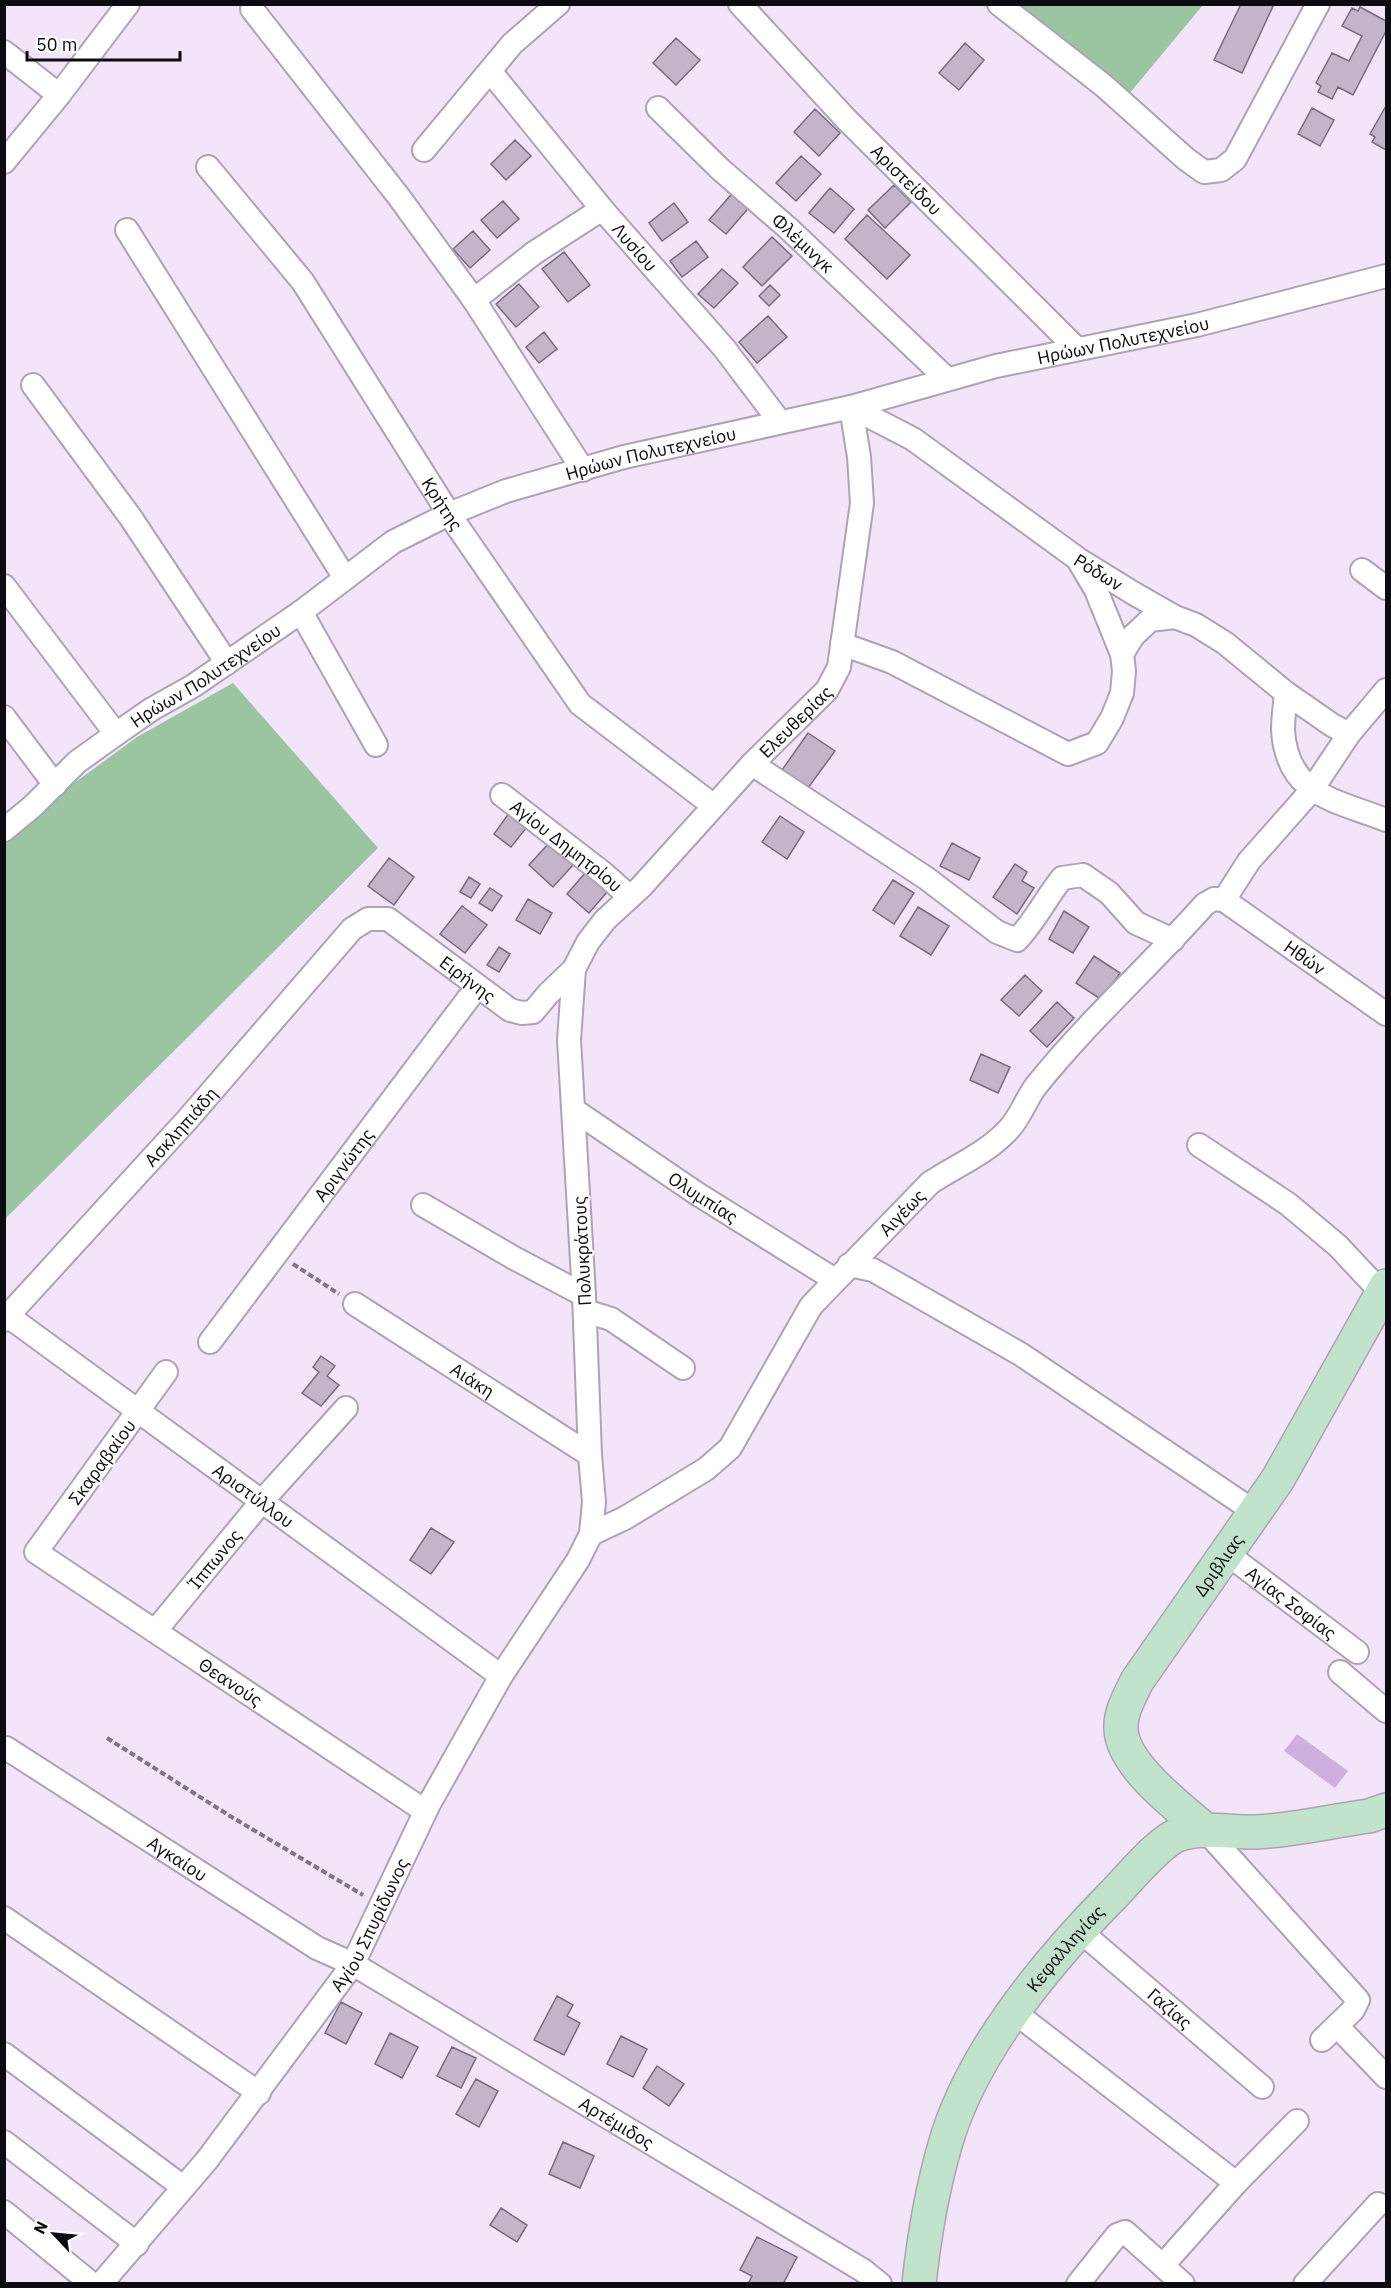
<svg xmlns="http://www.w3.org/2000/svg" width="1391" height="2288" viewBox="0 0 1391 2288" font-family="'IBM Plex Sans',sans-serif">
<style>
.green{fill:#9bc5a1}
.water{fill:#cfafe0}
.building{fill:#c2b5c9;stroke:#786c7f;stroke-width:1.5}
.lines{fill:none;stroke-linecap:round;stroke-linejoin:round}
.street-casing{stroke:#afa2b6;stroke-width:26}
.secondary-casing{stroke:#afa2b6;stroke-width:36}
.path{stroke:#7f7684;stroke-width:4;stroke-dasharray:6 3;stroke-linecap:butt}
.street{stroke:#fff;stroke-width:22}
.secondary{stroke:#c2e3cb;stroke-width:33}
.labels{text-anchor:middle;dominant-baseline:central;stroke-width:4.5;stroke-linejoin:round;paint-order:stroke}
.street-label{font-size:18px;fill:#0e0a11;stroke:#fff}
</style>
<rect width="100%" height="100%" fill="#f2e5fa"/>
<path class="green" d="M1020 5H1203L1129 94Z
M233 683 378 848 5 1219V834L137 737Z"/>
<path class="water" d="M1297 1734 1348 1771 1335 1788 1284 1751Z"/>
<path class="building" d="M1241 4H1274L1242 73 1214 60Z
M1360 7 1386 21V31L1353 95 1338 87 1332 99 1318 92 1321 86 1316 83 1332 53 1349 61 1362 36 1342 26 1352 8 1358 11Z
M676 38 700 60 676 85 653 63Z
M965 43 984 60 959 90 939 73Z
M1386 106V150L1372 142 1375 137 1370 134Z
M1312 108 1334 120 1320 146 1298 134Z
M815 109 840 133 819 156 794 132Z
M515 140 531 156 506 180 491 164Z
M801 156 821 174 796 201 776 183Z
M894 185 911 202 885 228 868 210Z
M830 188 854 209 834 233 809 213Z
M736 189 752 204 726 234 709 220Z
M503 201 519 219 497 238 481 220Z
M674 203 688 222 662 241 649 223Z
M867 215 910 255 887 279 845 239Z
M473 231 490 250 470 268 453 249Z
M772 237 792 256 762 286 743 267Z
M696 241 708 257 682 277 670 261Z
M564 252 590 285 568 302 542 269Z
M722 269 738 283 714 308 698 294Z
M519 284 539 307 516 327 496 304Z
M770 285 780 295 769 306 759 296Z
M768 316 787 337 757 363 739 342Z
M544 332 557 349 539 363 526 347Z
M808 733 835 751 808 788 782 770Z
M509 813 527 827 511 847 494 834Z
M780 816 804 832 787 859 762 842Z
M549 843 573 865 553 887 529 865Z
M952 843 980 858 969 880 940 866Z
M389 858 414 877 394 905 368 886Z
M1015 864 1027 872 1022 881 1034 888 1017 914 993 897Z
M586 872 608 891 589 913 567 894Z
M469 877 480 884 471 898 460 892Z
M893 880 914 893 894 924 873 910Z
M490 888 502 896 492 911 479 903Z
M528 899 552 913 540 934 516 920Z
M462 906 487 925 465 953 440 934Z
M918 907 949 926 931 955 900 936Z
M1064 911 1089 927 1073 953 1049 939Z
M499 947 510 954 499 972 487 965Z
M1094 956 1120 973 1102 1000 1076 983Z
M1025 975 1042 991 1019 1016 1001 1000Z
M1057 1002 1074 1018 1047 1047 1030 1031Z
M981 1054 1010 1067 998 1093 970 1080Z
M321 1356 335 1366 327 1376 339 1385 321 1406 302 1393 319 1372 313 1367Z
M431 1528 454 1542 431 1574 410 1560Z
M557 1996 573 2005 567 2016 580 2023 564 2055 534 2040Z
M341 2002 362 2013 346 2044 325 2033Z
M390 2033 418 2047 402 2078 375 2064Z
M621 2036 647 2049 633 2077 607 2064Z
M452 2047 476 2058 461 2088 437 2076Z
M657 2066 684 2084 669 2106 643 2088Z
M476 2079 498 2091 479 2127 456 2114Z
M563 2142 594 2156 580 2188 549 2174Z
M501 2208 527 2225 517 2242 490 2225Z
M757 2237 797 2257 783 2284H748L752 2276 740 2270Z"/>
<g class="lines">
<g class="street-casing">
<g id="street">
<path id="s1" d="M740 4 846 119 1076 348"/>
<path d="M999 4 1103 85 1186 159 1204 172 1221 170 1235 159 1318 4"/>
<path d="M252 9 399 197 474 300 583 470"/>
<path d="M4 52 59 95 128 4"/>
<path id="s2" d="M490 71 602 209 724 348 780 422"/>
<path id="s3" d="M658 108 720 169 788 228 947 379"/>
<path d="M424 150 512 44 558 4"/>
<path d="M4 162 59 95"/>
<path id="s4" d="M208 167 303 282 449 514 580 704 714 806"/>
<path d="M127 230 345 578"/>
<path d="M474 300 534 253 602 209"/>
<path d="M33 385 131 518 227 663"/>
<path id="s5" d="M851 407 913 439 1078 559 1133 593 1175 617 1196 625 1225 643 1286 693 1332 725 1349 734"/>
<path d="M1362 570 1386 588"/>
<path d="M4 586 116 734"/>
<path d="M301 612 376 745"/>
<path d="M842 644 892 662 1068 754 1097 743 1112 718 1122 693 1124 671 1122 654 1096 590 1080 563"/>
<path d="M1122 654 1133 636 1150 620 1175 617"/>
<path d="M1286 693C1285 705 1283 718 1283 730 1287 796 1336 800 1386 820"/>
<path d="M4 717 55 785"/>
<path d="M752 764 926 878 997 932 1017 940C1035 921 1046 898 1062 878L1083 875 1109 893 1136 923 1173 940"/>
<path id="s6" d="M502 795 603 873 630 897"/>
<path id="s7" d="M4 830 33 806 77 762 116 734 152 709 193 686 301 612 393 542 449 514 506 491 624 457 851 407 996 366 1197 325 1386 276"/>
<path d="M1224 900 1249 861 1311 791 1349 734 1386 690"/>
<path id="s8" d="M1224 900 1386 1014"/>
<path id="s9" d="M574 1110 696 1193 835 1280"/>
<path d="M1199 1145 1288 1204 1338 1246 1382 1293"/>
<path d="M423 1205 514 1258 584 1295"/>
<path d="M849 1265 873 1270 1022 1355 1255 1512"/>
<path id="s10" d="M355 1304 590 1455"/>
<path d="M585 1311 611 1319 683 1368"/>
<path id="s11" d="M8 1316 501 1676"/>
<path id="s12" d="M4 1320 187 1120 352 929 368 919H388L510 1010 522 1013 533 1012 548 994 574 969 588 942 605 920 641 887 752 764 827 690 839 667 862 503 859 457 851 407"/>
<path id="s13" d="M210 1342 477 987"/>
<path id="s14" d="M166 1372 36 1552 425 1811"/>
<path id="s15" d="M591 1534 625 1518 706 1469 730 1448 811 1306 930 1183C957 1165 986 1154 1009 1129 1021 1116 1026 1099 1036 1086 1088 1021 1150 966 1205 904L1214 899 1224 900"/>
<path id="s16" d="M1226 1553 1357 1652"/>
<path id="s17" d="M156 1630 262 1501 346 1408"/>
<path d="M1340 1672 1386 1711"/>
<path id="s18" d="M6 1748 317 1948 353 1964 864 2271 880 2284"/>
<path d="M1205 1830 1358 2000 1353 2010 1322 2040"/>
<path d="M4 1918 259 2093"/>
<path id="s19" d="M1079 1930 1262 2087"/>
<path d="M1013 2011 1236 2183"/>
<path d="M1337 2026 1386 2077"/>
<path d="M4 2054 183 2187"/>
<path d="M4 2142 137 2244"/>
<path d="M4 2212 92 2284"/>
<path d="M1164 2264 1236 2183 1297 2121"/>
<path id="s20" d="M101 2284 207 2160 353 1964 429 1804 501 1676 578 1560 591 1534 594 1502 590 1455 584 1295 569 1040 574 969"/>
<path d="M1078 2284 1117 2235 1125 2232 1183 2284"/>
<path d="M1305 2284 1378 2204"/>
</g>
</g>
<g class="secondary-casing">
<g id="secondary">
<path id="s21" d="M1205 1830C1179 1807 1122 1765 1121 1729 1120 1712 1130 1696 1137 1681L1278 1479 1386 1286"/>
<path id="s22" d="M919 2284C924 2237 932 2190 945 2145 971 2053 1047 1962 1113 1895 1129 1879 1160 1840 1180 1834 1204 1826 1232 1833 1257 1832 1294 1830 1332 1821 1369 1816L1386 1810"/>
</g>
</g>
<path class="path" d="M293 1264 339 1294
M107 1738 230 1816 363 1895"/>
<use href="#street" class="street"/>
<use href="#secondary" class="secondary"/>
</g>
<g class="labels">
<g class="street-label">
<text stroke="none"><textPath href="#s1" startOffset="242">Αριστείδου</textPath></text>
<text stroke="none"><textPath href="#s3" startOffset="198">Φλέμινγκ</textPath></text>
<text stroke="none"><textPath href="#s2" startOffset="228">Λυσίου</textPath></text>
<text stroke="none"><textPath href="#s7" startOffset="1245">Ηρώων Πολυτεχνείου</textPath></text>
<text stroke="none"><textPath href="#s7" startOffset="759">Ηρώων Πολυτεχνείου</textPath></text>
<text stroke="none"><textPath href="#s4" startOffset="411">Κρήτης</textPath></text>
<text stroke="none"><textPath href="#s5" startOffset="298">Ρόδων</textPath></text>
<text stroke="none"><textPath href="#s7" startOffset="255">Ηρώων Πολυτεχνείου</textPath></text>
<text stroke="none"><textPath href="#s12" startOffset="1131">Ελευθερίας</textPath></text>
<text stroke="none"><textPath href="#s6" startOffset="82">Αγίου Δημητρίου</textPath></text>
<text stroke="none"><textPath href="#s8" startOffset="99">Ηθών</textPath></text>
<text stroke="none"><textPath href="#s12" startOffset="662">Ειρήνης</textPath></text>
<text stroke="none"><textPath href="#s12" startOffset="262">Ασκληπιάδη</textPath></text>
<text stroke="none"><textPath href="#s13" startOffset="222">Αριγνώτης</textPath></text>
<text stroke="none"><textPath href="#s9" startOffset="156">Ολυμπίας</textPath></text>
<text stroke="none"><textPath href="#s15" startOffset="458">Αιγέως</textPath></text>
<text transform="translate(582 1251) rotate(-93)">Πολυκράτους</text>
<text stroke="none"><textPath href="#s10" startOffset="140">Αιάκη</textPath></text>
<text transform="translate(102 1462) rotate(-54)">Σκαραβαίου</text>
<text stroke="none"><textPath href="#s11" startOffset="304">Αριστύλλου</textPath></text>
<text stroke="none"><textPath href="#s17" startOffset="92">Ίππωνος</textPath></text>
<text stroke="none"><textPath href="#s21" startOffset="327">Δριβλιας</textPath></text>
<text stroke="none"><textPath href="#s16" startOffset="82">Αγίας Σοφίας</textPath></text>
<text stroke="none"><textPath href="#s14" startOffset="456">Θεανούς</textPath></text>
<text stroke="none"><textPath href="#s18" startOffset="204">Αγκαίου</textPath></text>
<text stroke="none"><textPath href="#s20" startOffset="450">Αγίου Σπυρίδωνος</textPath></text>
<text stroke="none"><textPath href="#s22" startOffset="374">Κεφαλληνίας</textPath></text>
<text stroke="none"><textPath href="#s19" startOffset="120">Γαζίας</textPath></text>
<text stroke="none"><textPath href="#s18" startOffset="717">Αρτέμιδος</textPath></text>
</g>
</g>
<rect width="1391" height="2288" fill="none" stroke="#0e0a11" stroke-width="12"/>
<g transform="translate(54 2234) rotate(296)" stroke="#ffffff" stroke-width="4.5" paint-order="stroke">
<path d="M0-4.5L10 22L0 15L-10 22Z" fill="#0e0a11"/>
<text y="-9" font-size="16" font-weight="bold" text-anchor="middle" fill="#0e0a11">N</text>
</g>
<path d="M27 51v9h153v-9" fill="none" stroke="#0e0a11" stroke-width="3"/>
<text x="36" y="51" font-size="18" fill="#0e0a11" stroke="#ffffff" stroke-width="4.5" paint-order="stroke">50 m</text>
</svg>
